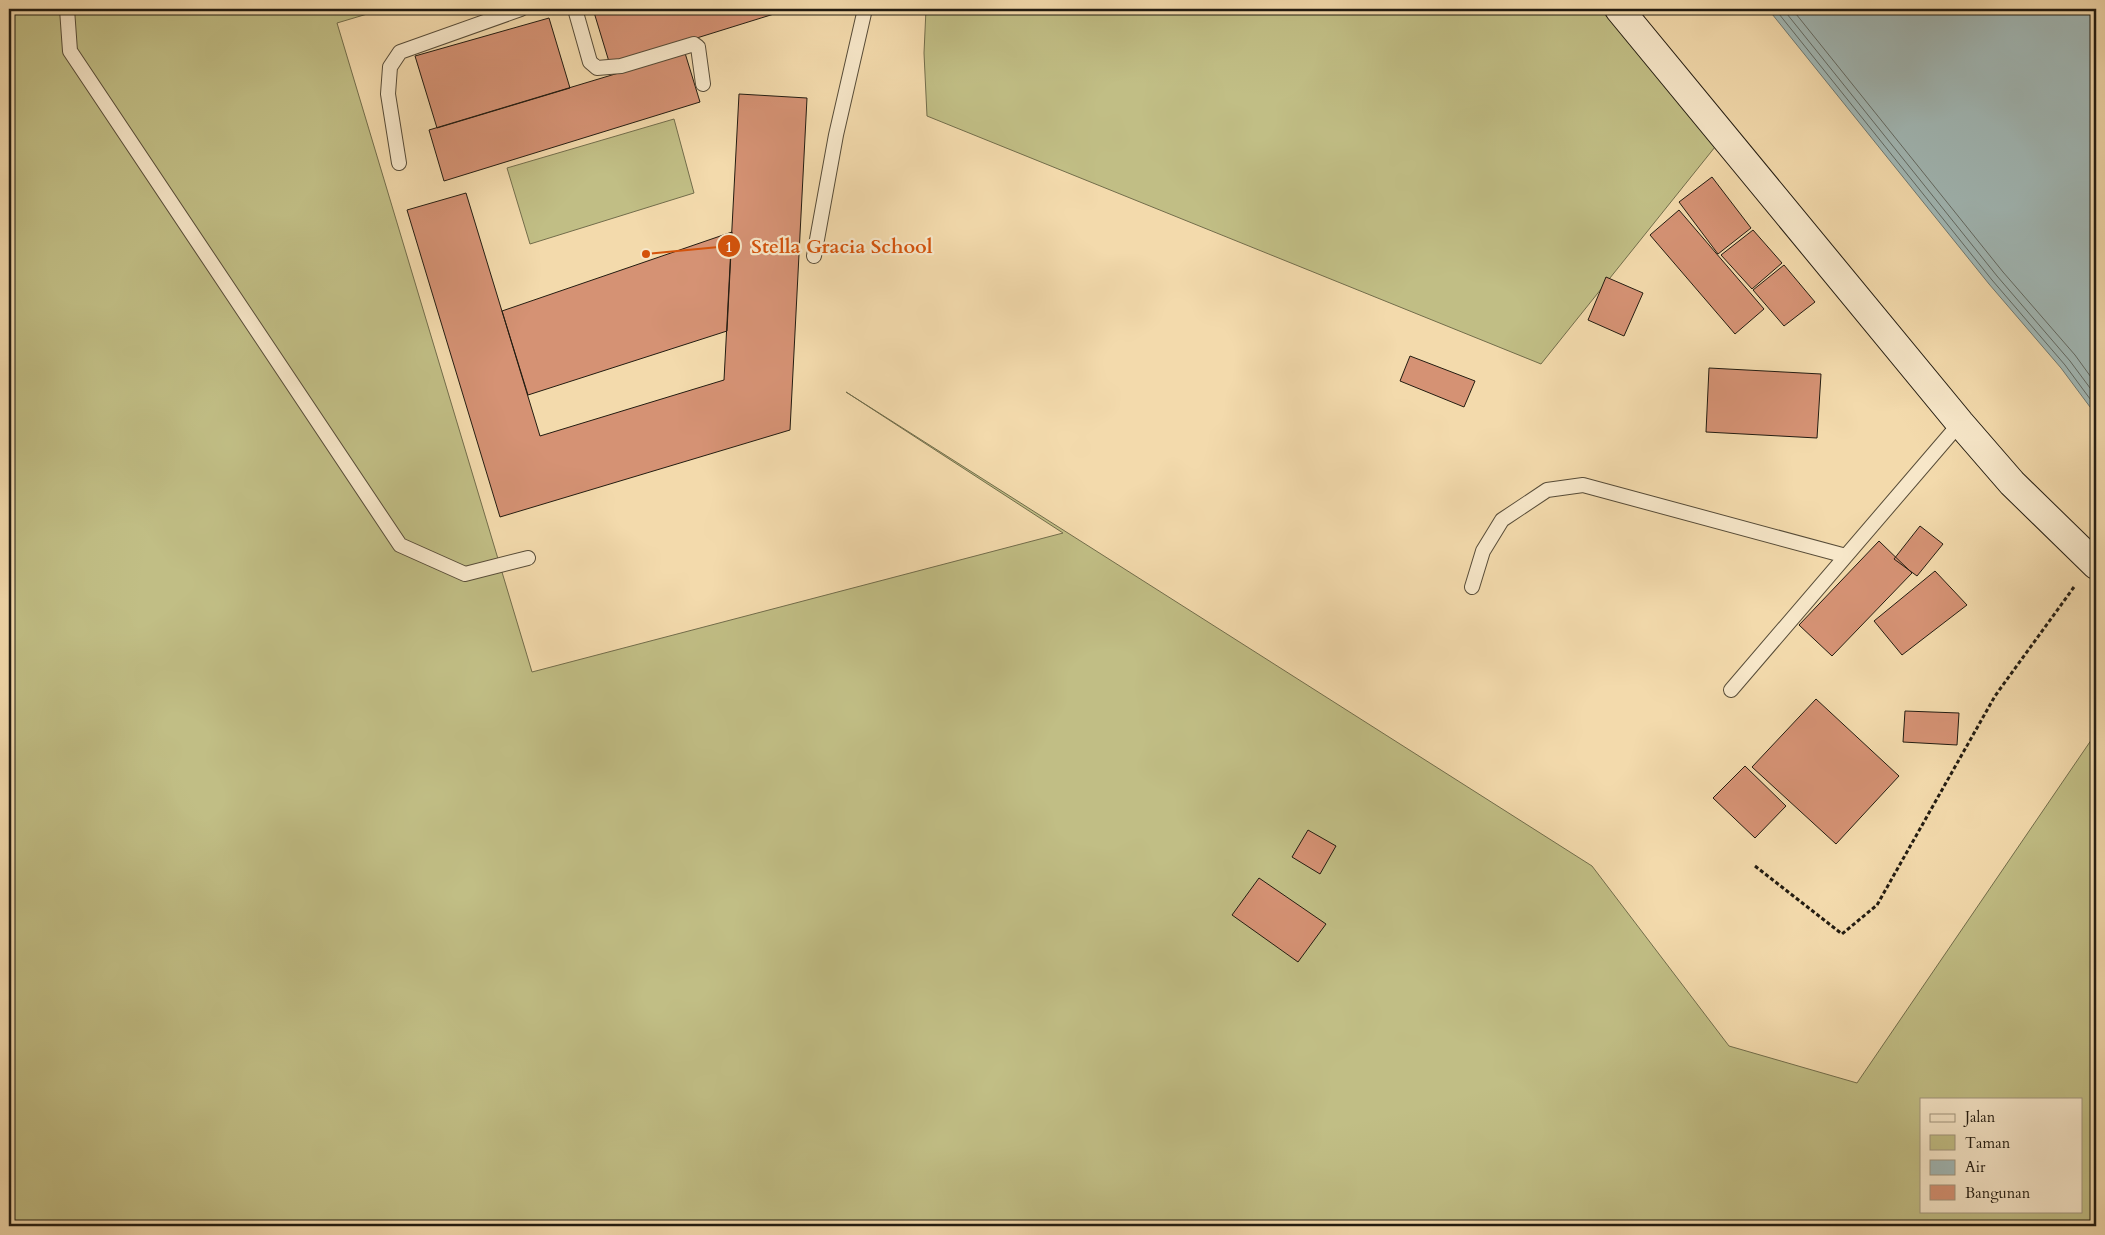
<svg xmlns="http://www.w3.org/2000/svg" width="2105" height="1235" viewBox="0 0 2105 1235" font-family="Cardo,serif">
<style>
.green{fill:#c1be85;stroke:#726d4b;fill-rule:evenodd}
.water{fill:#a1b8b6;stroke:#6f7a74}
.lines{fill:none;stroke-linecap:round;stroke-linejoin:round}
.shore{stroke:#626a64;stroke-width:1}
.building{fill:#d59274;stroke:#231c11}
.lane-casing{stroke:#574c38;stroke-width:16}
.secondary-casing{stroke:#231c11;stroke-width:30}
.path{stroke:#231c11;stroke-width:3;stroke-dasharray:4 2.5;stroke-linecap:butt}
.lane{stroke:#f7e7c9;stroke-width:14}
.secondary{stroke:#f7e7c9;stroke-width:28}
.leader{fill:none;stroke:#d4530c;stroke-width:2}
.callout-dot{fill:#d4530c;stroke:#f7e7c9;stroke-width:2}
.mark-label{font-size:15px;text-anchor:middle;font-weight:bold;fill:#fff}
.callout-label{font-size:20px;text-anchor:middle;font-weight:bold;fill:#d4530c;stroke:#f7e7c9;stroke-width:4.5;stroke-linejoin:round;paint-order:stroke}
</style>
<rect width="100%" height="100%" fill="#f3daac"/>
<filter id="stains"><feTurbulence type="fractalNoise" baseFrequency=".004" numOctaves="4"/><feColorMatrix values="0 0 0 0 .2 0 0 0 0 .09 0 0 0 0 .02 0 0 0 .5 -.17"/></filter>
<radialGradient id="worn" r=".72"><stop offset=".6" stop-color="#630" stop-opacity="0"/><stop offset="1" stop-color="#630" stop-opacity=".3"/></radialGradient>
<path class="green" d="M9 9H384L337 23 532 672 1063 533 846 392 1592 866 1729 1046 1857 1083 2096 733V1226H9ZM1921 1099H2081V1211H1921Z
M926 9H1620L1723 137 1541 364 927 116 924 53Z
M674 119 694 193 530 244 507 168Z"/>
<path class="water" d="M1768 9H2096V415L2061 368 1989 284Z"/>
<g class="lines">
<path class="shore" d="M1775 9 1992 280 2065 365 2096 407
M1783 9 1997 276 2070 361 2096 396
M1792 9 2003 272 2075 355 2096 384"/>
</g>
<path class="building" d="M593 9H790L610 65Z
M549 18 570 88 437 128 415 56Z
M685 53 700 102 444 181 429 130Z
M739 94 807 98 790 430 500 517 407 210 466 193 540 436 724 380Z
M1712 177 1751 228 1718 254 1679 202Z
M1679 210 1764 309 1735 334 1650 235Z
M1753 230 1782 263 1752 289 1721 255Z
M732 232 727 331 528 395 502 311Z
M1784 265 1815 302 1784 326 1753 290Z
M1606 277 1643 293 1624 336 1588 320Z
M1410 356 1475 381 1464 407 1400 381Z
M1709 368 1821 374 1817 438 1706 432Z
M1920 526 1943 544 1917 576 1894 559Z
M1879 541 1912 573 1832 656 1799 625Z
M1935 571 1967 605 1902 655 1874 621Z
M1816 699 1899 776 1836 844 1752 767Z
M1905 711 1959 713 1957 745 1903 742Z
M1745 766 1786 806 1755 838 1713 798Z
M1308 830 1336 846 1320 874 1292 857Z
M1259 878 1326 924 1298 962 1232 915Z"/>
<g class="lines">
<g class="lane-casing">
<path id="lane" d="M67 9 70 51 400 545 465 574 528 558
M575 9 590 62 597 68 621 66 694 44 698 47 703 84
M399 163 388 94 390 67 400 52 521 9
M814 256 836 135 865 9
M1472 587 1483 551 1502 520 1547 490 1583 485 1846 556
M1731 690 1960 423"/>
</g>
<g class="secondary-casing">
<path id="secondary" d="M1619 9 1960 423 2012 483 2096 565"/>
</g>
<path class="path" d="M1755 866 1842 934 1877 905 1995 696 2074 587"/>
<use href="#lane" class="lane"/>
<use href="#secondary" class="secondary"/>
</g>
<path class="leader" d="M646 254L729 246"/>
<g class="callout-dot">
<circle cx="646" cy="254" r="5"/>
<circle cx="729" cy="246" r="12"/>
</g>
<g class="mark-label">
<text x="729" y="252">1</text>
</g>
<g class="callout-label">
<text x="842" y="253">Stella Gracia School</text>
</g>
<rect width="2105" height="1235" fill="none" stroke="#f3daac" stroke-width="30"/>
<rect x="10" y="10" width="2085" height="1215" fill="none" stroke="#231c11" stroke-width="2.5"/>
<rect x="15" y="15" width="2075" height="1205" fill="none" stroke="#231c11"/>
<rect x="1920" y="1098" width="162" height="115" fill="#f7e7c9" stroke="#a2967f"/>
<rect x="1930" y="1114" width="25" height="8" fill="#f7e7c9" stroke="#a2967f"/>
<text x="1965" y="1122" font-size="15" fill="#231c11">Jalan</text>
<rect x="1930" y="1135" width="25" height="15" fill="#c1be85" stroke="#a2967f"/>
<text x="1965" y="1148" font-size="15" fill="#231c11">Taman</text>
<rect x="1930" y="1160" width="25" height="15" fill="#a1b8b6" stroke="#a2967f"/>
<text x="1965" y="1172" font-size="15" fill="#231c11">Air</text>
<rect x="1930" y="1185" width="25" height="15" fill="#d59274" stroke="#a2967f"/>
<text x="1965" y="1198" font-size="15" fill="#231c11">Bangunan</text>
<rect width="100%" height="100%" filter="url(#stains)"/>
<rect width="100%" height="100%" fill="url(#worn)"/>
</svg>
